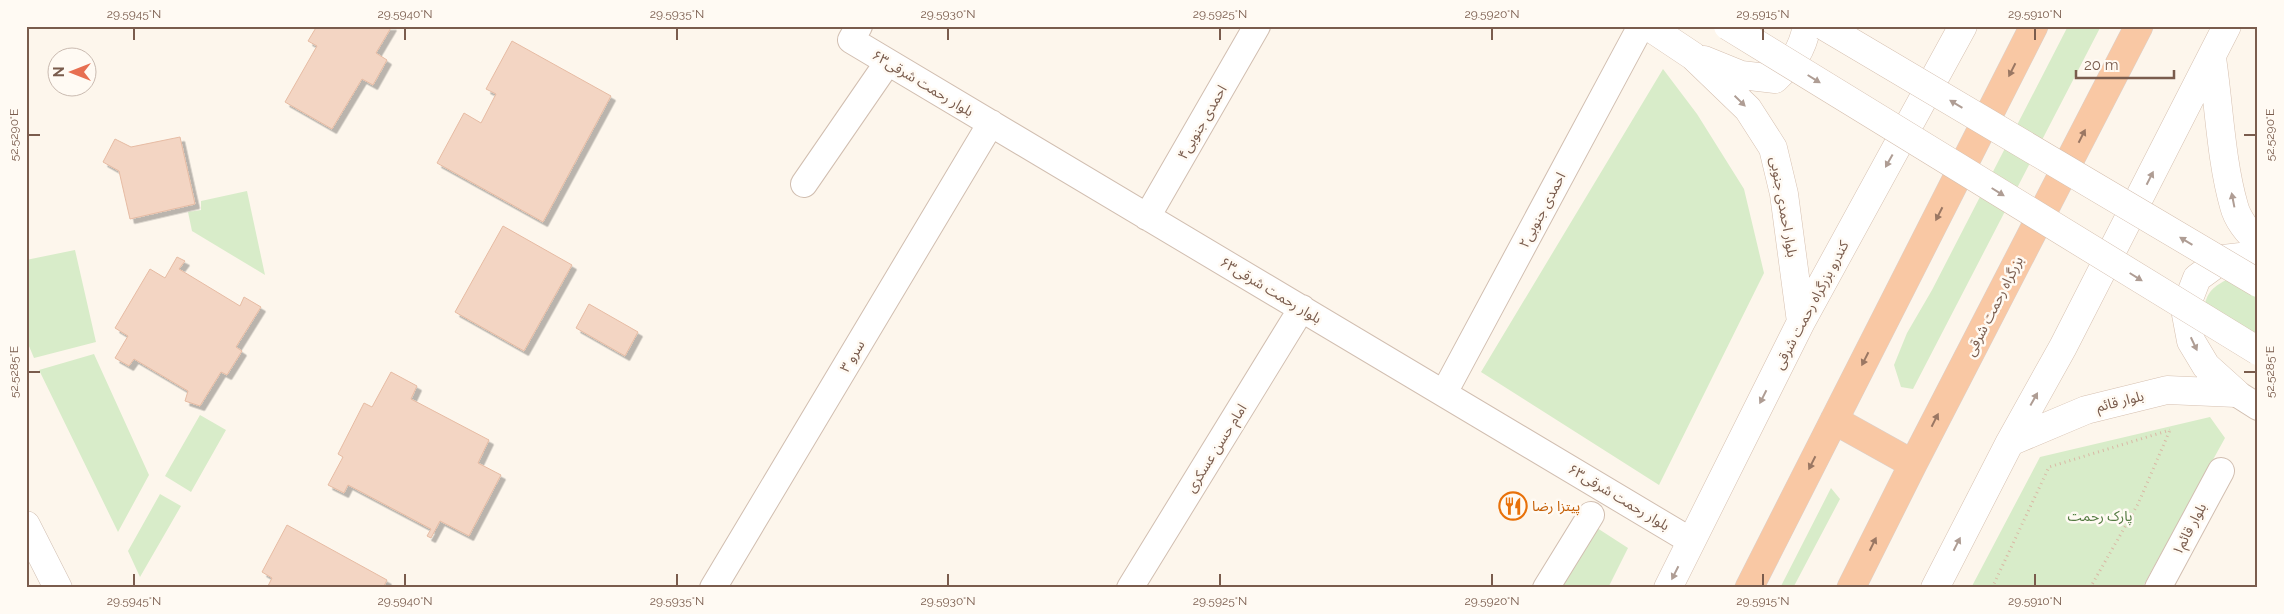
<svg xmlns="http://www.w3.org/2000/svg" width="2284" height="614" viewBox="0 0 2284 614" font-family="Raleway,'Noto Sans Arabic',sans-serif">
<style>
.green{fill:#d8ecc9}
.building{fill:#f3d5c3;stroke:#e6bba3;filter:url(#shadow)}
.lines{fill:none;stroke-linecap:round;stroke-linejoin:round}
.minor-casing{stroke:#d1beb0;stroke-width:28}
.tertiary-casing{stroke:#d1beb0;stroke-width:29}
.secondary-casing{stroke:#d6c0b0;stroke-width:29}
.trunk-casing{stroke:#dad1cd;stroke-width:29}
.path{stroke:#d9b8a5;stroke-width:3;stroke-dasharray:1 4;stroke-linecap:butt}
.minor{stroke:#fff;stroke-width:26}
.tertiary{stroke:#fff;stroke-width:28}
.secondary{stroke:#fff;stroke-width:28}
.trunk{stroke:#f9c8a4;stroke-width:28}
.secondary-bridge-casing{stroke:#d6c0b0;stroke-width:29;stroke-linecap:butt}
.secondary-bridge{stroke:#fff;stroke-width:28}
.oneway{fill:#9a7763}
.oneway2{fill:#af9d94}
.ticks{fill:none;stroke:#7a5c4d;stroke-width:2}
.labels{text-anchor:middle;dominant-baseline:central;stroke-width:5;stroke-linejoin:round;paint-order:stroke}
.street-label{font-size:14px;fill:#7a5c4d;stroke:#fffaf3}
.food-label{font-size:14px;fill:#c56008;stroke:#fffaf3;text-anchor:start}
.park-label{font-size:14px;fill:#537a41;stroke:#fffaf3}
.neatline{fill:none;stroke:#7a5c4d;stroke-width:2}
.ticks-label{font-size:12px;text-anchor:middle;fill:#7a5c4d}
</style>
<defs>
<filter id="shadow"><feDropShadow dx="4.5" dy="4.5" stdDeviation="0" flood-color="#0004"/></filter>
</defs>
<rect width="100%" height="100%" fill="#fdf6ec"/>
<path class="green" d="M2068 26H2101L1913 389 1901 387 1894 365 1907 333 1932 290Z
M1663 69 1697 114 1744 189 1764 273 1659 485 1481 372Z
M247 191 265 275 192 231 188 212 201 210V201Z
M75 250 96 342 34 358 26 339V273L29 272 26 260Z
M2228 279 2258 286V356L2204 307C2208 291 2213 287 2228 279Z
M94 354 149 475 118 532 39 370Z
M200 415 226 430 191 492 165 476Z
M2210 417 2225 438 2142 588H1971L2040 457Z
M1831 488 1840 499 1793 588H1780Z
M160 494 181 506 140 577 128 551Z
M1594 526 1628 548 1608 588H1556Z"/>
<path class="building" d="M317 26H392L376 53 387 60 373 85 362 79 332 129 285 102 317 46 308 41Z
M512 41 611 96 543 222 437 163 464 113 481 123 496 94 486 89Z
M180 137 195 204 130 219 119 171 103 162 115 139 131 147Z
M503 226 572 265 524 351 455 312Z
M177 257 185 261 179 269 240 306 244 297 261 307 236 347 242 351 227 375 221 372 200 406 185 401 188 391 134 359 129 366 115 358 128 336 115 328 150 269 165 278Z
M589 304 638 332 625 356 576 328Z
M391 372 417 386 411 399 489 440 478 463 501 475 469 536 440 521 431 538 427 536 431 529 348 485 344 493 328 485 343 457 338 454 364 403 372 407Z
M287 525 387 580 383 588H267L272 578 262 572Z"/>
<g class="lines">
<g class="minor-casing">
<path id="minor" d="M859 26 851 40 1691 541
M804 184 888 62
M1147 217 1257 26
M1444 393 1641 26
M2236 393 2258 407
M713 588 991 123
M1130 588 1302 308
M1546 588 1591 515
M2158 588 2221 471"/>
</g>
<g class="tertiary-casing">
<path id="tertiary" d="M26 525 58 588"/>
</g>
<g class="secondary-casing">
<path id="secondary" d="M1648 26 1693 56 1748 109 1773 148 1784 194 1801 322
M2212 58C2219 105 2221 161 2234 206 2237 218 2248 234 2258 240
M1704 60 1741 75 1775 79C1793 62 1802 51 1807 26
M2236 393 2206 366 2191 341 2185 309 2197 278 2223 259 2258 255
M2010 442 2086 410 2167 390 2236 393
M1668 588 1801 322 1963 26
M1935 588 2010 442 2063 347 2227 26"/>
</g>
<g class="trunk-casing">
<path id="trunk" d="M1834 420 1913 464
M1749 588 2034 26
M1851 588 1913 464 2139 26"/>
</g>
<path class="path" d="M1992 588 2049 467 2170 430
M2090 588 2138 504 2170 430"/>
<use href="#minor" class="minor"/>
<use href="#tertiary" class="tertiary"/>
<use href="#secondary" class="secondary"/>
<use href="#trunk" class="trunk"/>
<g class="secondary-bridge-casing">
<path id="secondary-bridge" d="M1728 26 2258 351
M1824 26 2258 283"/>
</g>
<use href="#secondary-bridge" class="secondary-bridge"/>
</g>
<defs><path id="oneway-solid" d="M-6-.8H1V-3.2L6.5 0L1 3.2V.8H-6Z" transform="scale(1.25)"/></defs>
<g class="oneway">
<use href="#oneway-solid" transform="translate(2012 70) rotate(117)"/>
<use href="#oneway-solid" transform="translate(2082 136) rotate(-63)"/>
<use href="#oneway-solid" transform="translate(1939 214) rotate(117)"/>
<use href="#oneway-solid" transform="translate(1865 359) rotate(117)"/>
<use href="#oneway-solid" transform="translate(1935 420) rotate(-63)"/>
<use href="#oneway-solid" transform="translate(1812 463) rotate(117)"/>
<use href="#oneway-solid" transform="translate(1873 544) rotate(-64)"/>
</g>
<g class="oneway2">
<use href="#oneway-solid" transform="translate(1814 79) rotate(32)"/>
<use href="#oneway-solid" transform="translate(1740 101) rotate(44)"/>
<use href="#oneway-solid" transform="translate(1956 104) rotate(-149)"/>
<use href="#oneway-solid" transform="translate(1889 161) rotate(119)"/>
<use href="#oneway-solid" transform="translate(2150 178) rotate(-63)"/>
<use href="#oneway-solid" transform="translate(1998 192) rotate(32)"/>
<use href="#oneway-solid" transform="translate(2233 200) rotate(-101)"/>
<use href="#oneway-solid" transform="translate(2186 241) rotate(-149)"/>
<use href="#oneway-solid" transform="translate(2136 277) rotate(32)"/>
<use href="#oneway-solid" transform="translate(2194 344) rotate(65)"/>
<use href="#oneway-solid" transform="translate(1763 397) rotate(117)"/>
<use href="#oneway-solid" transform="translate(2034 399) rotate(-61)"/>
<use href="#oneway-solid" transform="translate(1957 544) rotate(-63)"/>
<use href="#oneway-solid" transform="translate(1675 573) rotate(117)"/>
</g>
<path class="ticks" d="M134 28V40M405 28V40M677 28V40M948 28V40M1220 28V40M1492 28V40M1763 28V40M2035 28V40M28 135H40M2244 135H2256M28 372H40M2244 372H2256M134 574V586M405 574V586M677 574V586M948 574V586M1220 574V586M1492 574V586M1763 574V586M2035 574V586"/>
<defs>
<g id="restaurant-ring" transform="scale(1.4375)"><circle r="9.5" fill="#fffaf3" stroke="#e8710a" stroke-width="1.5"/><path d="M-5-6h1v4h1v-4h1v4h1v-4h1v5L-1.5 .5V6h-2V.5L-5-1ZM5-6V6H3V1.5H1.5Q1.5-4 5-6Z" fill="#e8710a"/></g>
</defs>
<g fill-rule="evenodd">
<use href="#restaurant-ring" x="1513" y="506"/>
</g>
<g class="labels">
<g class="street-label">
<text transform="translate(923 83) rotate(31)">بلوار رحمت شرقی۶۳</text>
<text transform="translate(1202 122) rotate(-60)">احمدی جنوبی۴</text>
<text transform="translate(1784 207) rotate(80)">بلوار احمدی جنوبی</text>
<text transform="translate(1542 210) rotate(-62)">احمدی جنوبی۲</text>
<text transform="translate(1271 290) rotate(31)">بلوار رحمت شرقی۶۳</text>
<text transform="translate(1811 305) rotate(-62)">کندرو بزرگراه رحمت شرقی</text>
<text transform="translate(1994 306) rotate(-63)">بزرگراه رحمت شرقی</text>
<text transform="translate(852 356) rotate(-59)">سرو ۳</text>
<text transform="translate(2120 401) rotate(-14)">بلوار قائم</text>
<text transform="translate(1216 448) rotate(-58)">امام حسن عسکری</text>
<text transform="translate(1619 497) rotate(31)">بلوار رحمت شرقی۶۳</text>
<text transform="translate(2189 529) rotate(-62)">بلوار قائم۱</text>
</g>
<g class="food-label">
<text x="1532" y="506">پیتزا رضا</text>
</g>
<g class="park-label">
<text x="2100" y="516">پارک رحمت</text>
</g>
</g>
<rect width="2284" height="614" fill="none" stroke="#fffaf3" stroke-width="55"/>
<g transform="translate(72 72) rotate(270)"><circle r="24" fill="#fffaf3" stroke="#cabbb1"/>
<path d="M0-4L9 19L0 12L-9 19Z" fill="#e76f51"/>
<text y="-8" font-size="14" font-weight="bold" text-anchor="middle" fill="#7a5c4d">N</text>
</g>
<path d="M2076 70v8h98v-8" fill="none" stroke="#7a5c4d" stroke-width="2.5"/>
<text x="2084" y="70" font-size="15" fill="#7a5c4d" stroke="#fffaf3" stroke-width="4" paint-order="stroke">20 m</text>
<rect x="28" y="28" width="2228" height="558" class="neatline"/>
<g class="ticks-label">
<text x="134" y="18">29.5945°N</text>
<text x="405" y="18">29.5940°N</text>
<text x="677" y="18">29.5935°N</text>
<text x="948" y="18">29.5930°N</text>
<text x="1220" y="18">29.5925°N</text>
<text x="1492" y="18">29.5920°N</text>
<text x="1763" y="18">29.5915°N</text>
<text x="2035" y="18">29.5910°N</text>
<text transform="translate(2270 135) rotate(-90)" y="4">52.5290°E</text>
<text transform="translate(14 135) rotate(-90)" y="4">52.5290°E</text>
<text transform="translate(2270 372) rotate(-90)" y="4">52.5285°E</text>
<text transform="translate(14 372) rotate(-90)" y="4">52.5285°E</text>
<text x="134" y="605">29.5945°N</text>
<text x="405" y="605">29.5940°N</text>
<text x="677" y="605">29.5935°N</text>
<text x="948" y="605">29.5930°N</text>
<text x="1220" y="605">29.5925°N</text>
<text x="1492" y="605">29.5920°N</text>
<text x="1763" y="605">29.5915°N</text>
<text x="2035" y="605">29.5910°N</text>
</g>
</svg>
